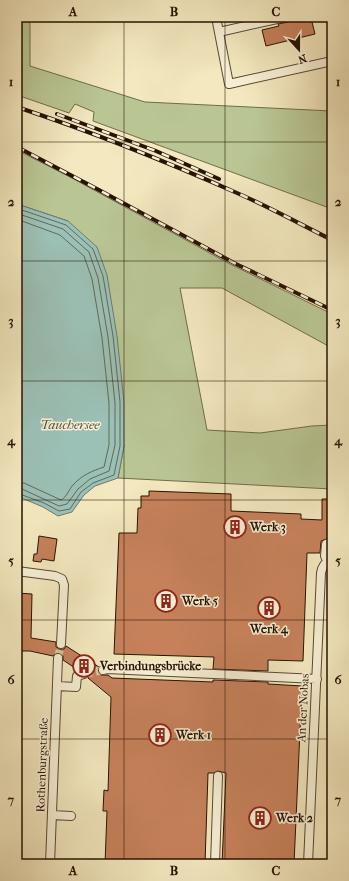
<svg xmlns="http://www.w3.org/2000/svg" width="349" height="881" viewBox="0 0 349 881" font-family="'IM FELL French Canon',serif">
<style>
.green{fill:#b9c694;stroke:#706c4a}
.water{fill:#9bc0b5;stroke:#6d7a6d}
.lines{fill:none;stroke-linecap:round;stroke-linejoin:round}
.shore{stroke:#61695a;stroke-width:1}
.building{fill:#c6815b;stroke:#271200}
.minor-tunnel{stroke:#d4c8a2;stroke-width:8;stroke-dasharray:8 4;stroke-linecap:butt}
.minor-casing{stroke:#5a4830;stroke-width:10}
.minor{stroke:#f7f0d5;stroke-width:8}
.rail-casing{stroke:#271200;stroke-width:4}
.rail{stroke:#f7f0d5;stroke-width:2.5;stroke-dasharray:8;stroke-linecap:butt}
.grid{fill:none;stroke:#271200;stroke-width:1;stroke-opacity:0.55}
.labels{text-anchor:middle;dominant-baseline:central;stroke-width:3;stroke-linejoin:round;paint-order:stroke}
.poi-label{font-size:12px;font-weight:bold;fill:#271200;stroke:#f7f0d5;text-anchor:start}
.street-label{font-size:12px;fill:#271200;stroke:#f7f0d5}
.water-label{font-size:13px;font-style:italic;fill:#504f3f;stroke:#f7f0d5}
.neatline{fill:none;stroke:#271200;stroke-width:1.5}
.grid-label{font-size:13px;text-anchor:middle;font-weight:bold;fill:#271200}
</style>
<rect width="100%" height="100%" fill="#f3e8bf"/>
<filter id="stains"><feTurbulence type="fractalNoise" baseFrequency=".005" numOctaves="4"/><feColorMatrix values="0 0 0 0 .2 0 0 0 0 .09 0 0 0 0 .02 0 0 0 .5 -.17"/></filter>
<radialGradient id="worn" r=".72"><stop offset=".6" stop-color="#630" stop-opacity="0"/><stop offset="1" stop-color="#630" stop-opacity=".3"/></radialGradient>
<path class="green" d="M17 17H30V66L145 102 332 111V209L93 121 94 112 75 104 69 113 17 95Z
M17 150 70 177 230 264 332 314V348L222 288H180L207 430 260 433 312 426 332 425V489L118 478 124 446 68 221 20 205 17 207Z"/>
<path class="water" d="M20 205 68 221 97 247 107 275 117 336 124 402V446L118 478 95 486 84 495 72 512 58 516 43 507 17 496V207Z"/>
<g class="lines">
<path class="shore" d="M17 210H22L66 225 93 249 103 276 113 336 120 402V446L114 475 93 483 81 492 70 509 59 511 44 503 17 493
M17 215H22L63 229 89 252 98 278 108 337 115 403V445L109 471 90 479 78 489 67 504 59 506 22 489 17 488
M17 221H22L60 235 84 256 92 279 102 338 109 403V445L104 467C92 471 82 475 73 485 69 489 67 497 61 500L24 483 17 482"/>
</g>
<path class="building" d="M296 17 297 21 311 18 315 34 266 46 262 30 279 26 278 24 288 22 291 18Z
M149 491 231 494V511L301 514V519L322 520V499H332V537L321 541 320 553H307L303 661 268 660V671L213 669 214 657 114 654 119 533H137L138 508H141V496H149Z
M39 536 57 539 54 561 42 559 41 562 33 561 34 554H37Z
M17 593 32 594 31 638 56 642V647L60 649H64L66 646 99 667 98 672 101 675H108L112 678 213 682V680L268 682V684L302 686 294 864H222L226 773 218 771 214 773H208L205 864H105L107 811H103L104 790 108 791 111 697 88 678 89 673 88 670 83 669 78 670 63 660V656L61 653H56L53 656 30 651H17Z"/>
<g class="lines">
<path class="minor-tunnel" d="M58 658 61 644
M84 674 103 670"/>
<g class="minor-casing">
<path id="minor" d="M216 17 229 84 332 61
M219 32 286 17
M327 561 325 556 326 544 332 542
M17 571 55 576 62 579 64 585 61 644
M103 670 107 669 317 679
M57 686 76 687 77 676 84 674
M52 815 71 816
M50 864 58 658
M215 864 218 776
M308 864 321 573C322 566 325 562 332 559"/>
</g>
<use href="#minor" class="minor"/>
<g class="rail-casing">
<path id="rail" d="M17 107C92 132 165 161 237 193 269 207 300 224 332 240
M57 114 156 151 219 179
M17 147 99 190 236 264 332 310"/>
</g>
<use href="#rail" class="rail"/>
</g>
<path class="grid" d="M124 17V864M225 17V864M17 142H332M17 261H332M17 381H332M17 500H332M17 620H332M17 739H332"/>
<defs>
<g id="building-ring" transform="scale(1.15)"><circle r="9.5" fill="#f7f0d5" stroke="#8f2418" stroke-width="1.5"/><path d="M-4-6H4V6H1V3H-1V6H-4ZM-2.5-4.3h1.7v1.8h-1.7ZM.8-4.3h1.7v1.8H.8ZM-2.5-1h1.7V.8h-1.7ZM.8-1h1.7V.8H.8Z" fill="#8f2418"/></g>
</defs>
<g fill-rule="evenodd">
<use href="#building-ring" x="235" y="527"/>
<use href="#building-ring" x="166" y="601"/>
<use href="#building-ring" x="269" y="608"/>
<use href="#building-ring" x="84" y="666"/>
<use href="#building-ring" x="160" y="735"/>
<use href="#building-ring" x="260" y="818"/>
</g>
<g class="labels">
<g class="poi-label">
<text x="250" y="527">Werk 3</text>
<text x="182" y="601">Werk 5</text>
<text x="269" y="629" text-anchor="middle">Werk 4</text>
<text x="100" y="666">Verbindungsbrücke</text>
<text x="176" y="735">Werk 1</text>
<text x="276" y="818">Werk 2</text>
</g>
<g class="street-label">
<text transform="translate(303 708) rotate(-87)">An der Nobas</text>
<text transform="translate(42 765) rotate(-88)">Rothenburgstraße</text>
</g>
<g class="water-label">
<text x="70" y="424">Tauchersee</text>
</g>
</g>
<rect width="349" height="881" fill="none" stroke="#f3e8bf" stroke-width="44"/>
<g transform="translate(299 50) rotate(159)" stroke="#f7f0d5" stroke-width="3" paint-order="stroke">
<path d="M0-3L7 15L0 10L-7 15Z" fill="#271200"/>
<text y="-6" font-size="11" font-weight="bold" text-anchor="middle" fill="#271200">N</text>
</g>
<rect x="22" y="22" width="305" height="837" class="neatline"/>
<g class="grid-label">
<text x="73" y="16">A</text>
<text x="174" y="16">B</text>
<text x="276" y="16">C</text>
<text x="11" y="86">1</text>
<text x="338" y="86">1</text>
<text x="11" y="206">2</text>
<text x="338" y="206">2</text>
<text x="11" y="325">3</text>
<text x="338" y="325">3</text>
<text x="11" y="445">4</text>
<text x="338" y="445">4</text>
<text x="11" y="565">5</text>
<text x="338" y="565">5</text>
<text x="11" y="684">6</text>
<text x="338" y="684">6</text>
<text x="11" y="804">7</text>
<text x="338" y="804">7</text>
<text x="73" y="875">A</text>
<text x="174" y="875">B</text>
<text x="276" y="875">C</text>
</g>
<rect width="100%" height="100%" filter="url(#stains)"/>
<rect width="100%" height="100%" fill="url(#worn)"/>
</svg>
